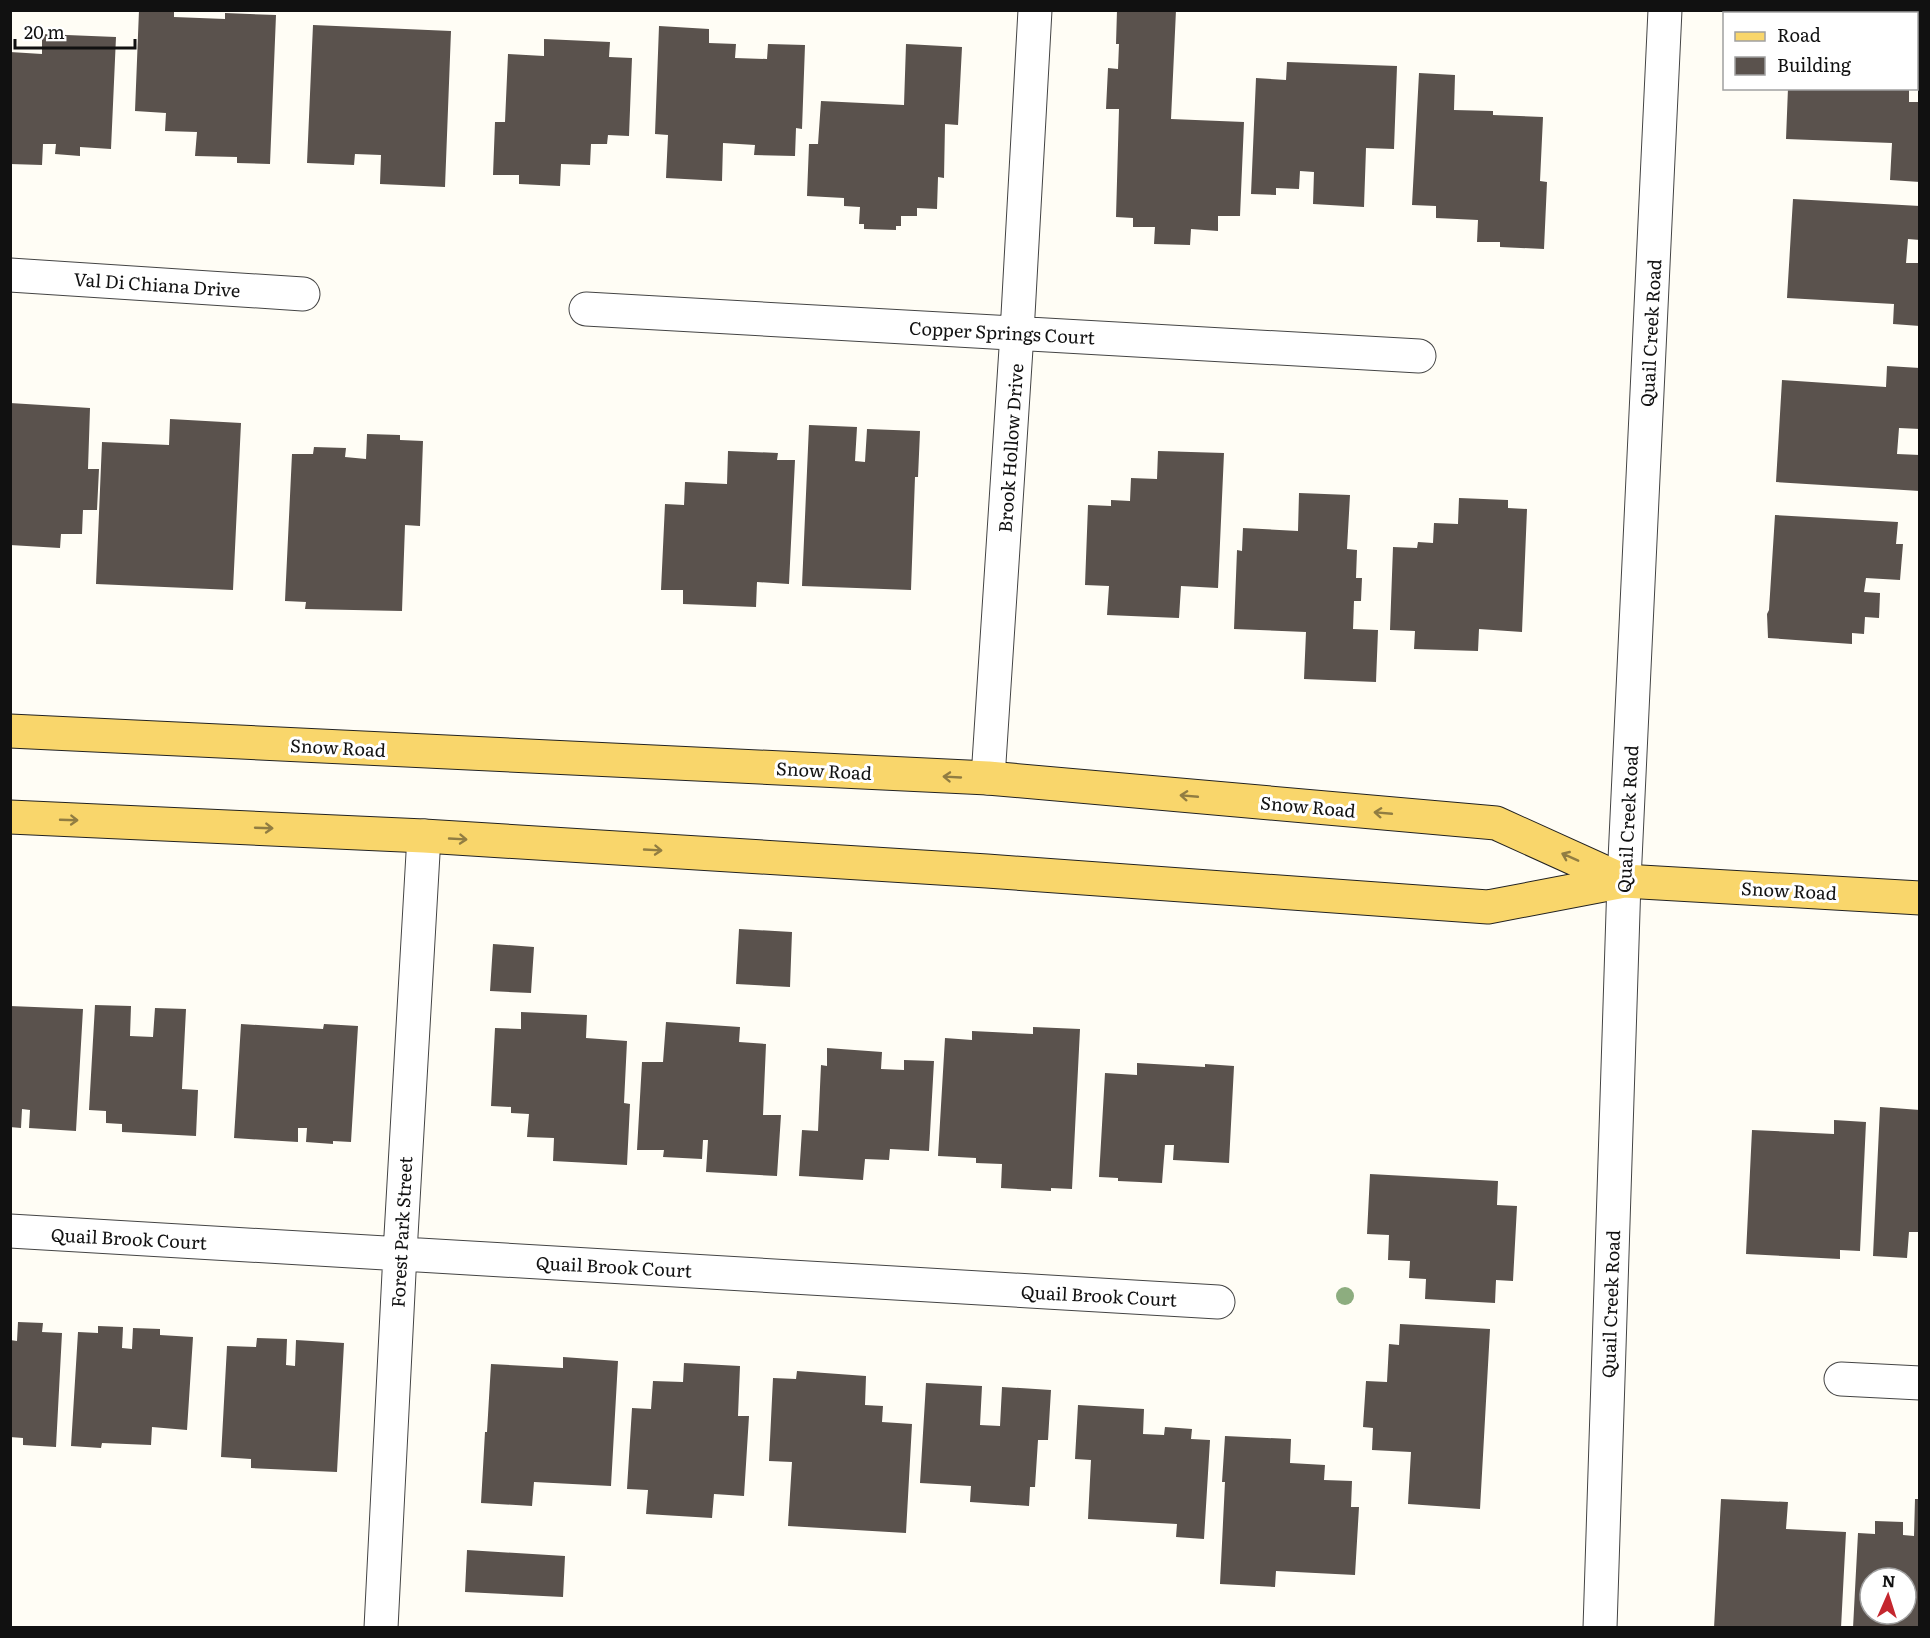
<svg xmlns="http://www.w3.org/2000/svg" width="1930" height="1638" viewBox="0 0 1930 1638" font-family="Literata,serif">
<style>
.building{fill:#5a524d;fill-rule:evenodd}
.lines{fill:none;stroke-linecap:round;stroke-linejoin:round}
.minor-casing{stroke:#444;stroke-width:35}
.major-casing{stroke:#222;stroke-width:35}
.minor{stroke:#fff;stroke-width:33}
.major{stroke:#f9d66b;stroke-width:33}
.tree{fill:#8dad7f}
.oneway{stroke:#917d42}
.labels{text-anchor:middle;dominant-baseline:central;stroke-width:6;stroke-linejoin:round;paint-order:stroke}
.street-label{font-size:18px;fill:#111;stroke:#fff}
</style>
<rect width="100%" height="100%" fill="#fffdf5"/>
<path class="building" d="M139 10 174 11V17L225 19V13L276 15 270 164 237 163V157L195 156 197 132 165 131 166 113 135 111Z
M1117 10H1176L1171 119 1244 122 1240 216H1218V231L1191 229 1190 245 1154 244 1155 227H1133V218L1116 217 1119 109H1106L1108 68 1118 69 1119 44H1116Z
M313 25 451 31 445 187 380 184 381 155 355 154 354 165 307 163Z
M659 26 709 29V43L736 44 735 58 767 59 768 44 805 45 802 129 796 128 795 156 754 155 755 145 723 143 722 181 666 178 668 135 655 134Z
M42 34 116 37 111 149 80 147V156L55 154 56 144H43L42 165 10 164V52L42 54Z
M544 39 610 42 609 57 632 58 629 136 608 135 607 144H591L590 165 561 164 560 186 519 184V175H493L495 122H505L508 54 544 56Z
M906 44 962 47 958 125 945 124 944 178 938 177 937 209 917 208V216H901V226H896V230L864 229V224H859L860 207 844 206V198L807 196 809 144H818L821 101 904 105Z
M1916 47H1920V79H1916Z
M1287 62 1397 66 1394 149 1366 148 1364 207 1313 204 1314 172 1300 171 1299 189 1276 188V195L1251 194 1256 78 1286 80Z
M1419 73 1455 75 1454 110 1493 111V115L1543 117 1540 181 1547 182 1544 249 1500 247V242H1477L1478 220 1436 218V206L1412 205Z
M1788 88H1909V102H1920V182L1890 180 1892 143 1786 139Z
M1793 199 1920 206V240L1908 239 1906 263H1920V326L1893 324 1894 304 1787 298Z
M1887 366 1920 368V429L1899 428 1897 454 1920 455V491L1776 482 1782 380 1886 387Z
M10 403 90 408 88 469H99L97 510H83L82 534H61L60 548 10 545Z
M170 419 241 423 233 590 96 584 102 442 169 445Z
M809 425 857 427 855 461 865 462 867 429 920 431 918 477H915L911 590 802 586Z
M367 434 400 435V440L423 441 420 526 405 525 402 611 305 609 306 602 285 601 292 454H313L314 447 346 448 345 457 366 459Z
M728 451 778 453 777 460H795L789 584 757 582 756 607 683 604V590H661L665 504 684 505 685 482 727 484Z
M1158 451 1224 453 1218 588 1181 586 1179 618 1107 615 1109 586 1085 585 1088 505 1111 506V500L1130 501 1131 478 1157 479Z
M1299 493 1350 495 1347 549 1357 550 1356 578H1362L1361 601H1354L1353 629 1378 630 1376 682 1304 679 1306 632 1234 629 1237 550 1242 551 1243 528 1298 531Z
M1459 498 1508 500V508L1527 509 1522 632 1479 629 1478 651 1414 649 1415 631 1390 630 1393 547 1417 548 1418 542 1433 543 1434 523 1458 524Z
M1775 515 1898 522 1896 544H1903L1900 580 1866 578 1864 592 1880 593 1879 618 1865 617 1864 634 1852 633V644L1768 638 1767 614 1769 610Z
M739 929 792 932 790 987 736 984Z
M493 944 534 947 531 993 490 991Z
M95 1005 131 1006 130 1036 153 1037 155 1008 186 1009 182 1089 198 1090 196 1136 122 1132V1124L106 1123V1111L89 1110Z
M10 1006 83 1009 76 1131 29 1128 30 1110 22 1109 21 1128 10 1127Z
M521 1012 587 1015 586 1038 627 1041 624 1103 630 1104 627 1165 553 1161 554 1138 527 1137 529 1114 511 1113V1107L491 1106 495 1028 521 1029Z
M666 1022 740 1027 739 1042 766 1044 763 1115H781L777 1176 706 1172 708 1140H703L702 1159 663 1157 664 1150H637L642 1062H663Z
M241 1024 323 1029 324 1024 358 1026 351 1142 333 1141V1144L306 1142 307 1128H298V1142L234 1138Z
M1033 1027 1080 1029 1072 1189 1051 1188V1191L1001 1188 1002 1164 976 1163V1158L938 1156 945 1038 972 1040V1031L1033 1034Z
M827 1048 882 1052 881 1069 904 1070V1060L934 1061 929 1151 890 1149 889 1160 865 1159 863 1180 799 1176 802 1130 818 1131 821 1065 827 1066Z
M1137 1063 1205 1067V1064L1234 1066 1229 1163 1173 1160 1174 1145H1165L1162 1183 1118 1181V1178L1099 1177 1105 1073 1137 1075Z
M1880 1107 1920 1110V1232H1909L1907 1258 1873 1256Z
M1834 1120 1866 1122 1860 1251 1840 1250V1259L1746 1254 1752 1130 1834 1134Z
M1370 1174 1498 1181 1497 1205 1517 1206 1513 1281 1496 1280 1495 1303 1425 1299 1426 1279 1409 1278 1410 1261 1388 1260 1389 1235 1367 1234Z
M18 1322 43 1323 42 1332 62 1333 56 1447 23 1445V1438L10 1437V1340L17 1341Z
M1400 1324 1490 1329 1480 1509 1408 1504 1411 1452 1372 1450 1373 1428 1363 1427 1366 1381 1387 1382 1389 1344 1399 1345Z
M98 1326 123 1327 122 1348 132 1349 133 1328 160 1329V1335L193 1337 187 1430 152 1427 151 1445 102 1443 101 1448 71 1446 78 1332 98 1333Z
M257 1338 287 1339 286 1365 295 1366 296 1340 344 1343 337 1472 251 1468V1459L221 1457 227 1346 256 1347Z
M563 1357 618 1361 611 1486 534 1482 532 1506 481 1503 485 1432H487L491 1364 563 1368Z
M684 1363 740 1366 738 1416H749L744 1496 714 1494 712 1518 646 1514 648 1490 627 1489 632 1408 651 1409 653 1381 683 1382Z
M797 1371 866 1376 865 1405 883 1406 882 1422 912 1424 906 1533 788 1526 792 1462 769 1461 773 1378 796 1379Z
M926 1383 982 1386 980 1425 1000 1426 1002 1387 1051 1390 1048 1440H1038L1035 1487H1030L1029 1506 970 1502 971 1486 920 1483Z
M1078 1405 1144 1409 1143 1434 1164 1435 1165 1427 1192 1429 1191 1439 1210 1440 1204 1539 1176 1537 1177 1524 1088 1519 1091 1460 1075 1459Z
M1225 1436 1291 1439 1290 1463 1325 1465 1324 1480 1352 1481 1351 1507H1359L1355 1575 1276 1571 1275 1587 1220 1584 1225 1482H1222Z
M1721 1499 1788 1502 1786 1529 1846 1532 1841 1628H1714Z
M1915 1499H1920V1628H1853L1858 1533 1875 1534V1521L1903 1522V1535L1914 1536ZM1870 1578H1906V1614H1870Z
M467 1550 565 1556 563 1597 465 1592Z"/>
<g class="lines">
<g class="minor-casing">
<path id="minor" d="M10 275 303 294
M586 309 1419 356
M988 778 1017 333 1035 10
M10 1231 1218 1302
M1841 1379 1920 1383
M381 1628 400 1253 424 836
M1600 1628 1624 881 1665 10"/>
</g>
<g class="major-casing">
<path id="major" d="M10 731 988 778 1496 823 1624 881
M10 817 424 836 987 871 1488 907 1624 881 1920 898"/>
</g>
<use href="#minor" class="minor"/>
<use href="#major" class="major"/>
</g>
<circle class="tree" cx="1345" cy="1296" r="9"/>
<defs><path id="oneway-shaft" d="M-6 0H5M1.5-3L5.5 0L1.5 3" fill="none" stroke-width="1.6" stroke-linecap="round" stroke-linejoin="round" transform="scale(1.5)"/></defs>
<g class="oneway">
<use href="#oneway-shaft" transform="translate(952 777) rotate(-177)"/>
<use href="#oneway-shaft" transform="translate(1189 796) rotate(-175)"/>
<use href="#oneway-shaft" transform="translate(1383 813) rotate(-175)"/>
<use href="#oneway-shaft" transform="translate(69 820) rotate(2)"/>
<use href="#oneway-shaft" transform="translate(264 828) rotate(2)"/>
<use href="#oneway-shaft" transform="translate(458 839) rotate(3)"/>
<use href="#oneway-shaft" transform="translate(653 850) rotate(3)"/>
<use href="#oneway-shaft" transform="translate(1570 857) rotate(-156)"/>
</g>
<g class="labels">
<g class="street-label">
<text transform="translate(157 284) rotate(4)">Val Di Chiana Drive</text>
<text transform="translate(1002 332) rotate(3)">Copper Springs Court</text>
<text transform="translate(1650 333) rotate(-87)">Quail Creek Road</text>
<text transform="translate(1010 448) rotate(-86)">Brook Hollow Drive</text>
<text transform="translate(338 747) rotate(3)">Snow Road</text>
<text transform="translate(824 770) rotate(3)">Snow Road</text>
<text transform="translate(1308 806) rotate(5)">Snow Road</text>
<text transform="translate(1627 819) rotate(-87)">Quail Creek Road</text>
<text transform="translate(1789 890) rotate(3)">Snow Road</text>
<text transform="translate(401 1232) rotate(-87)">Forest Park Street</text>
<text transform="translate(129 1238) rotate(3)">Quail Brook Court</text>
<text transform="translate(614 1266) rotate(3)">Quail Brook Court</text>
<text transform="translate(1099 1295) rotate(3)">Quail Brook Court</text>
<text transform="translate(1610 1304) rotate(-88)">Quail Creek Road</text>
</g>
</g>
<rect width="1930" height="1638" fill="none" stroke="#111111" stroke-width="24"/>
<rect x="1723" y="12" width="195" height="78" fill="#ffffff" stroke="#a0a0a0" stroke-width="1.5"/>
<rect x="1735" y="32" width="30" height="9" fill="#f9d66b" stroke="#a0a0a0" stroke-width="1.5"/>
<text x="1777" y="42" font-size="18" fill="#111111">Road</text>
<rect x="1735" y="57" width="30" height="18" fill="#5a524d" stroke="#a0a0a0" stroke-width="1.5"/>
<text x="1777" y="72" font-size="18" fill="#111111">Building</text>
<g transform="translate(1888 1596) rotate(3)"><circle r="28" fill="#ffffff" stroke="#a0a0a0" stroke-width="1.5"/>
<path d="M0-4.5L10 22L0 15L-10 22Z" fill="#c4262e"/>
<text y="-9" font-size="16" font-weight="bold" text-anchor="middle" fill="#111111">N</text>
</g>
<path d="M15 39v9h120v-9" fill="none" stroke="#111111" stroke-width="3"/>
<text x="24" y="39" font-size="18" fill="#111111" stroke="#ffffff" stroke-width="4.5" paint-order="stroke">20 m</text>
</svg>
